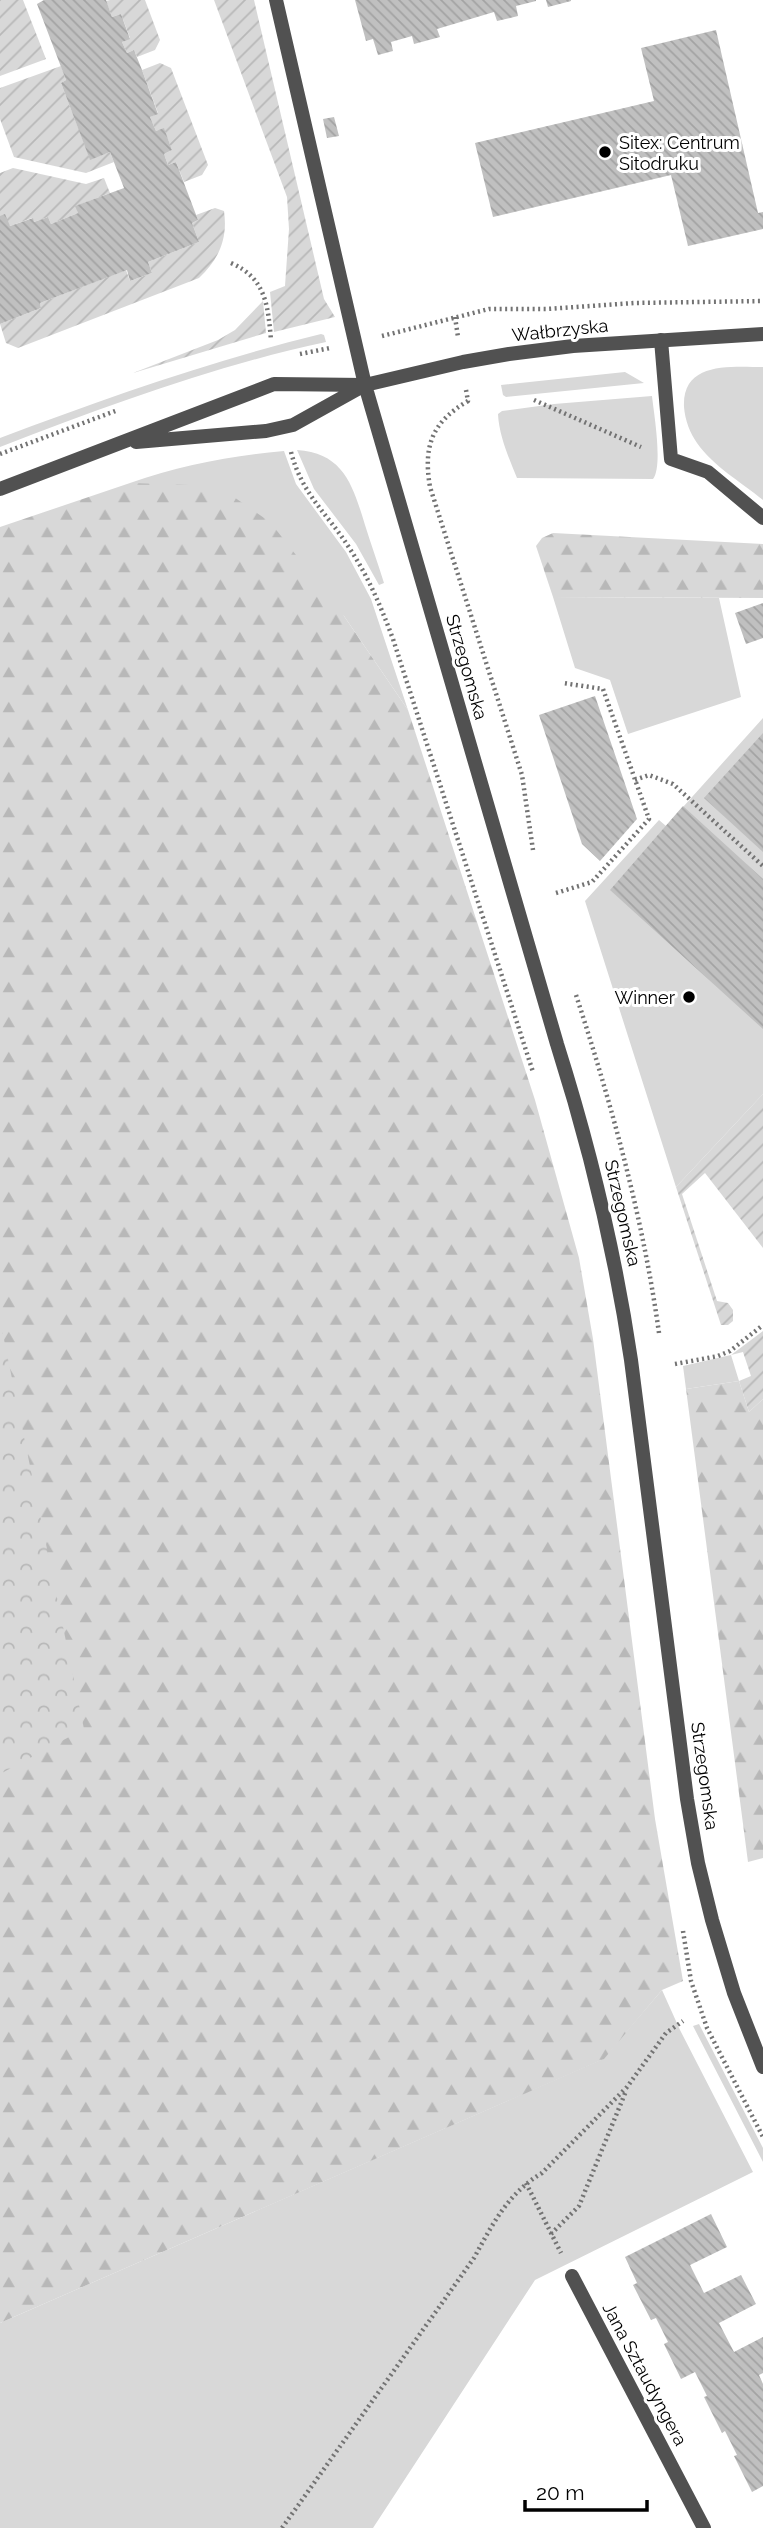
<svg xmlns="http://www.w3.org/2000/svg" width="763" height="2528" viewBox="0 0 763 2528" font-family="Raleway,sans-serif">
<style>
.grass{fill:#d8d8d8}
.forest{fill:url(#forest-firs)}
.park{fill:url(#park-crowns)}
.garden{fill:url(#garden-furrows)}
.building{fill:url(#building-back-hatch)}
.lines{fill:none;stroke-linecap:round;stroke-linejoin:round}
.path{stroke:#737373;stroke-width:4.5;stroke-dasharray:2 3.5;stroke-linecap:butt}
.service{stroke:#515151;stroke-width:14}
.minor{stroke:#515151;stroke-width:14}
.poi-dot{fill:#000;stroke:#fff;stroke-width:2.5}
.labels{text-anchor:middle;dominant-baseline:central;stroke-width:6;stroke-linejoin:round;paint-order:stroke}
.poi-label{font-size:18px;fill:#000;stroke:#fff;text-anchor:start}
.street-label{font-size:18px;fill:#000;stroke:#fff}
</style>
<defs>
<pattern id="forest-firs" width="22" height="20" patternUnits="userSpaceOnUse" patternTransform="scale(1.75)"><rect width="22" height="20" fill="#d8d8d8"/><path d="M5 1l3.5 6h-7zM16 11l3.5 6h-7z" fill="#b8b8b8"/></pattern>
<pattern id="park-crowns" width="20" height="18" patternUnits="userSpaceOnUse" patternTransform="scale(1.75)"><rect width="20" height="18" fill="#d8d8d8"/><path d="M2 6a3 3 0 1 1 6 0M12 15a3 3 0 1 1 6 0" fill="none" stroke="#b8b8b8"/></pattern>
<pattern id="garden-furrows" width="10" height="10" patternUnits="userSpaceOnUse" patternTransform="scale(1.75)"><rect width="10" height="10" fill="#d8d8d8"/><path d="M-1 1l2-2M0 10L10 0M9 11l2-2" fill="none" stroke="#b8b8b8"/></pattern>
<pattern id="building-back-hatch" width="6" height="6" patternUnits="userSpaceOnUse" patternTransform="scale(1.75)"><rect width="6" height="6" fill="#c0c0c0"/><path d="M-1 5l2 2M0 0l6 6M5-1l2 2" fill="none" stroke="#a3a3a3"/></pattern>
</defs>
<rect width="100%" height="100%" fill="#fff"/>
<path class="grass" d="M321 334 324 335 326 342C214 366 107 406 0 447V438C106 398 211 361 321 334Z
M763 367V500C741 482 713 466 697 443 690 433 685 420 684 407 682 361 731 367 763 367Z
M625 372 644 383 506 397 503 395 501 385Z
M652 396C654 414 663 466 653 479L517 478C509 458 499 436 498 414L502 411 554 404Z
M297 450C344 453 353 486 365 525 371 544 378 564 384 583L379 585 356 544 314 489Z
M284 451 296 484 346 552 371 599 408 710 344 616 130 483C181 465 230 456 284 451Z
M553 597 719 598 741 697 628 734 610 680 575 668Z
M763 718V1094L676 1187 585 901 659 820 666 826Z
M731 1355 739 1381 686 1389 683 1366Z
M662 1990 680 2030 753 2172 535 2280 373 2528H0V2323L603 2059Z
M699 2024 763 2148V2162L693 2026Z"/>
<path class="forest" d="M130 483 218 486 270 522 344 616 408 710 535 1100 579 1258 593 1339 655 1819 683 1981 662 1990 604 2059 0 2323V527Z
M553 533 763 544V598L553 597 536 546 542 538Z
M739 1381 749 1412 763 1399V1858L748 1862 686 1389Z"/>
<path class="park" d="M0 1320 84 1729 0 1774Z"/>
<path class="garden" d="M0 0H23L46 59 0 76Z
M110 0H145L160 40 155 50 137 57 134 50 127 53 122 42 130 38 121 14 112 17 106 1Z
M214 0H254L324 299 335 317 274 332 270 292 285 286 289 229 287 197Z
M160 63 171 68 208 165 202 175 184 182 176 162 168 165 164 154 172 150 164 129 156 131 150 117 158 113 142 70Z
M61 66 66 80 61 83 90 159 110 152 114 162 86 173 14 157 0 119V88Z
M13 168 86 184 104 178 110 193 76 206 78 213 51 224 48 217 34 222 32 218 10 226 0 216V173Z
M215 208 224 211C228 239 219 259 199 278L18 348 6 343 0 324 41 308 40 303 126 270 130 281 152 273 148 262 199 242 192 223 198 220 196 215Z
M263 301 266 333 133 373 218 340 235 330Z
M763 1094V1248L705 1173 682 1194 717 1301 728 1303 733 1310V1321L728 1325H721L676 1187Z
M763 1331V1399L749 1412 739 1381 751 1376 743 1352 731 1355Z"/>
<path class="building" d="M44 0H106L112 17 121 14 130 39 122 42 127 53 134 50 142 70 158 114 150 117 156 131 164 128 172 150 164 154 168 165 176 162 198 220 192 223 199 242 148 262 152 273 130 281 127 270 40 303 41 308 0 324V216L5 214 10 226 33 218 34 222 48 217 51 224 78 213 75 206 124 188 110 152 90 160 61 83 66 80 37 4Z
M355 0H536V1L516 6 518 16 497 21 494 12 437 29 440 37 414 44 412 36 391 42 393 51 378 55 373 39 366 41Z
M546 0H571V1L548 7Z
M716 30 758 213 763 212V229L688 246 671 175 493 217 475 143 654 101 641 48Z
M334 117 339 136 327 138 323 119Z
M763 603V638L746 644 735 613Z
M595 696 637 819 600 861 582 844 539 715Z
M763 733V852L704 798Z
M683 806 763 879V1029L610 890Z
M711 2214 727 2247 690 2265 704 2293 741 2275 756 2304 719 2323 734 2352 763 2337V2373L759 2375 763 2384V2486L752 2492 734 2456 737 2455 725 2431 722 2433 704 2397 707 2396 695 2372 681 2379 664 2344 668 2342 656 2318 651 2320 633 2285 637 2283 625 2257Z"/>
<g class="lines">
<path class="path" d="M231 263C266 278 268 306 271 340
M455 317 458 337
M382 336 489 309H546L634 303 763 301
M300 354 330 348
M466 390 468 401C432 422 423 446 430 487L522 775 533 850
M534 400 641 447
M291 452C302 495 328 514 350 549 369 578 381 607 393 639L533 1072
M0 454 118 410
M635 780 649 775 673 784 763 866
M556 893 592 882 649 819 603 689 563 683
M576 995C612 1106 643 1218 659 1333
M675 1364 718 1356 730 1351 763 1325
M683 1931 691 1981 707 2028 763 2137
M526 2183 561 2253
M551 2234 579 2206 626 2091
M282 2528 474 2258C492 2225 508 2193 542 2173L627 2087 666 2033 683 2021"/>
<path class="service" d="M276 0 365 385
M661 340 671 459 708 472 763 518"/>
<path class="minor" d="M365 385 557 1044C590 1148 615 1252 631 1360L687 1799 698 1863 712 1920 734 1993 763 2067
M136 442 266 431 293 425 363 386
M0 489 274 384 365 385 463 362 509 354 573 346 763 334
M572 2276 704 2528"/>
</g>
<g class="poi-dot">
<circle cx="605" cy="152" r="7"/>
<circle cx="689" cy="997" r="7"/>
</g>
<g class="labels">
<g class="poi-label">
<text x="619" y="142">Sitex: Centrum<tspan x="619" dy="21">Sitodruku</tspan></text>
<text x="675" y="997" text-anchor="end">Winner</text>
</g>
<g class="street-label">
<text transform="translate(560 330) rotate(-6)">Wałbrzyska</text>
<text transform="translate(467 667) rotate(74)">Strzegomska</text>
<text transform="translate(623 1213) rotate(77)">Strzegomska</text>
<text transform="translate(705 1776) rotate(82)">Strzegomska</text>
<text transform="translate(645 2374) rotate(62)">Jana Sztaudyngera</text>
</g>
</g>
<path d="M525 2500v10h122v-10" fill="none" stroke="#000000" stroke-width="3.5"/>
<text x="536" y="2500" font-size="21" fill="#000000" stroke="#ffffff" stroke-width="5" paint-order="stroke">20 m</text>
</svg>
